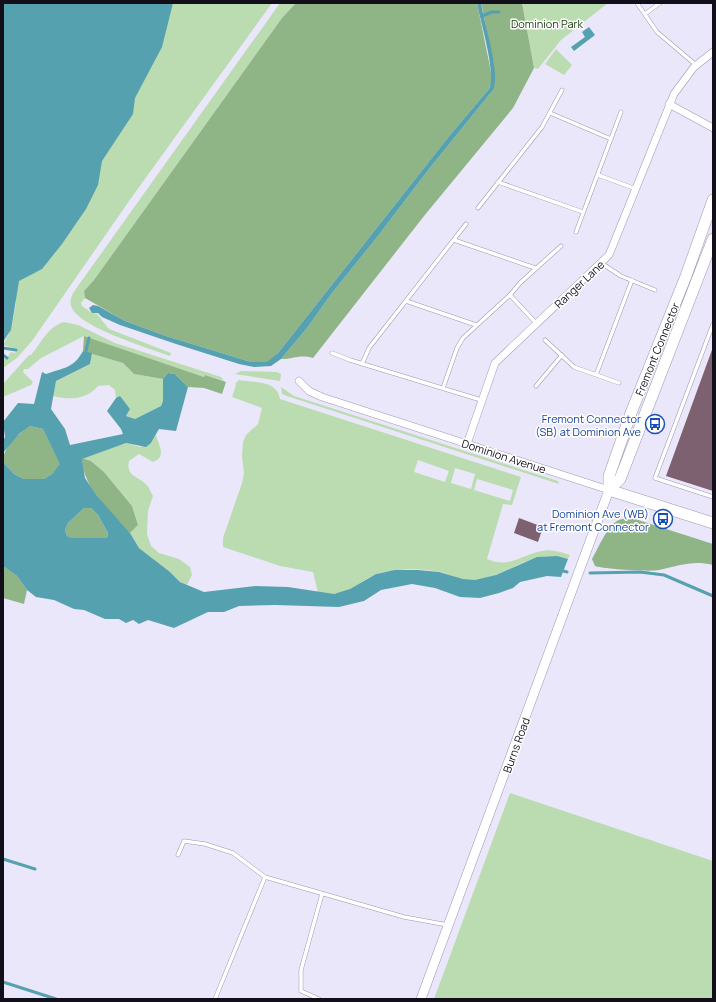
<svg xmlns="http://www.w3.org/2000/svg" width="716" height="1002" viewBox="0 0 716 1002" font-family="Manrope,sans-serif">
<style>
.green{fill:#badcb0;fill-rule:evenodd}
.forest{fill:#8fb485}
.water{fill:#56a1b0;fill-rule:evenodd}
.lines{fill:none;stroke-linecap:round;stroke-linejoin:round}
.stream{stroke:#56a1b0;stroke-width:3}
.building{fill:#7d6170}
.service-casing{stroke:#9d97b4;stroke-width:4.5}
.minor-casing{stroke:#9d97b4;stroke-width:8}
.tertiary-casing{stroke:#9d97b4;stroke-width:10}
.secondary-casing{stroke:#9d97b4;stroke-width:12}
.service{stroke:#fff;stroke-width:3.5}
.minor{stroke:#fff;stroke-width:7}
.tertiary{stroke:#fff;stroke-width:9}
.secondary{stroke:#fff;stroke-width:11}
.labels{text-anchor:middle;dominant-baseline:central;stroke-width:3;stroke-linejoin:round;paint-order:stroke}
.park-label{font-size:11px;fill:#163a09;stroke:#fff}
.street-label{font-size:11px;fill:#120f1a;stroke:#fff}
.transit-label{font-size:11px;fill:#164399;stroke:#fff;text-anchor:end}
</style>
<rect width="100%" height="100%" fill="#ebe7fa"/>
<path class="green" d="M94 3H272L129 201 32 341 17 358 3 368V358L6 359 11 352 15 353 17 349 3 345 11 330 16 303 3 113Z
M280 3H296L282 18 94 280 84 291 85 298 81 303 82 306 92 313 97 314 109 329 171 353 170 356C149 348 81 328 72 308 69 303 71 298 73 293Z
M522 3H608L561 40 538 69 534 68Z
M556 49 572 65 564 75 545 64Z
M64 322 78 325 115 343 221 377 224 381 205 375 204 377 84 336 41 358 28 369H24L23 372 33 382 31 385 3 397V384L29 355H31C40 345 47 327 64 322Z
M92 353 123 363 134 374 163 379V401L161 406 135 419 126 416 130 409 120 397 116 398 115 390 109 385 98 386C86 400 70 400 53 396L56 381 90 364Z
M241 371 277 372 281 374 280 381 235 374Z
M239 380C255 383 277 380 280 399L521 477 512 505 503 504 487 559C509 569 521 555 542 551 552 549 560 552 570 555L568 559C530 548 511 575 476 580 464 582 452 575 440 572 426 569 407 568 392 571 386 572 379 572 374 575 361 581 349 593 333 594 329 595 323 593 318 593L313 572 280 566 223 547V538L242 483 244 473 242 457 243 442 246 435 258 424 262 408 232 397 236 385 235 384ZM418 460 449 471 445 482 414 472ZM455 468 475 474 471 489 451 483ZM477 479 513 490 510 501 474 490Z
M281 387 294 396 558 481 559 484 287 396 282 394Z
M156 435C159 446 167 457 153 462L139 454 129 461C126 477 138 476 147 485 149 487 151 493 153 496L148 511 147 534 151 546 159 553 179 559 190 567 192 575 187 585 180 582 170 572 139 548 130 533 138 525 132 506 104 472 91 461 82 458 126 443 140 447 151 443Z
M510 793 713 861V999H434Z"/>
<path class="forest" d="M296 3H477L490 67 492 81 489 89 450 135 278 353 268 362H251L166 336 125 321 85 298 84 291 94 280 282 18Z
M481 3H522L534 68 513 108 424 216 313 358C299 354 294 359 281 359L307 328 332 293 378 236 429 169 493 90 494 65Z
M84 336 204 377 205 375 226 382 222 394 204 388 188 387 175 374 168 373 163 379 134 374 123 363 83 351Z
M30 426 43 429 61 464 52 474 44 479H24L14 474 3 462C3 447 18 434 30 426Z
M82 458 91 461 104 472 132 506 138 525 130 533C111 512 83 489 82 458Z
M84 508H91L98 515 108 533 107 538H73L67 536 65 530 68 523Z
M635 519 713 544V565C692 560 679 566 659 570 650 572 603 569 595 566L592 559C598 549 608 524 619 520 623 518 630 519 635 519Z
M3 566 17 576 27 590 24 604 3 598Z"/>
<path class="water" d="M3 3H173L162 47 135 98 133 114 102 161 98 185 86 209 62 244 42 269 19 281 11 330 3 342Z
M477 3H481C484 24 501 72 493 90L429 169 378 236 332 293 307 328 281 359 271 366 254 367 239 364 176 344 120 325 102 317 98 313H92L89 308 93 305 98 306 125 321 166 336 251 362H267L278 353 450 135 489 89C497 75 480 20 477 3Z
M589 27 595 35 574 51 571 47 585 37 582 32Z
M83 351 92 353 90 364 56 381 51 409 65 429 70 445 123 434 121 429 107 411 116 398 120 396 130 409 126 416 135 419 161 406 163 401V379L168 373 175 374 188 387 176 431 159 429 151 443 146 447 126 443 82 459 85 478 97 496 130 533 139 548 170 572 180 582 204 592 255 586 288 587 334 594 350 589 376 574 395 570H418L439 572 463 579 475 580 496 575 537 557 557 556 568 559 561 577 547 576 520 582 513 588 499 593 480 598 460 597 435 588 412 584 381 590 364 601 339 607 275 605 239 606 224 612H208L174 628 148 620 139 624 133 620 126 623 119 619H105L84 610 74 609 54 600 36 597 27 590 17 576 3 566V462L14 474 24 479H44L52 474 60 464 43 429 30 426 19 434 3 453V441L5 437 3 422 18 403 34 404 42 372 46 374C63 368 74 368 83 351ZM84 508H91L98 515 108 533 107 538H73L67 536 65 530 68 523Z"/>
<g class="lines">
<path class="stream" d="M482 16 492 12H499
M3 348 16 350
M86 351 89 338
M3 355 7 358
M560 570 567 572
M590 573 640 572 664 575 713 596
M3 859 35 869
M3 982 56 999"/>
</g>
<path class="building" d="M713 347V491L666 476Z
M519 518 543 527 538 542 514 533Z"/>
<g class="lines">
<g class="service-casing">
<path id="service" d="M637 3 657 32 696 65
M645 14 660 3
M550 113 611 139
M598 175 636 189
M498 182 583 212
M478 208 542 127 562 90
M576 232 621 112
M454 240 535 268
M601 263 621 276 655 290
M510 295 536 323
M406 301 476 325
M713 324 655 478 713 497
M545 340 574 367 619 383
M332 353 350 360 481 400
M362 364 369 348 466 224
M596 375 632 280
M536 386 562 355
M443 388 457 348 463 338 510 295 520 283 561 246
M178 855 184 841 205 844 233 853 265 877
M215 999 265 877 404 917 448 925
M319 999 301 991V970L322 894"/>
</g>
<g class="minor-casing">
<path id="minor" d="M669 104 713 128
M299 381 309 391 322 397 609 490
M467 444 495 363 609 255 674 94 694 67 713 52"/>
</g>
<g class="tertiary-casing">
<path id="tertiary" d="M421 999 609 490"/>
</g>
<g class="secondary-casing">
<path id="secondary" d="M609 490V476L631 413 686 276 713 200
M609 490 620 479 713 239
M609 490 713 523"/>
</g>
<use href="#service" class="service"/>
<use href="#minor" class="minor"/>
<use href="#tertiary" class="tertiary"/>
<use href="#secondary" class="secondary"/>
</g>
<defs>
<g id="bus-ring" transform="scale(1)"><circle r="9.5" fill="#fff" stroke="#1a4fb4" stroke-width="1.5"/><path d="M-5-6H5V4H4V6H2V4H-2V6H-4V4H-5ZM-3.5-4V0h7V-4ZM-3.5 1.2v1.5H-2V1.2ZM2 1.2v1.5H3.5V1.2Z" fill="#1a4fb4"/></g>
</defs>
<g fill-rule="evenodd">
<use href="#bus-ring" x="655" y="424"/>
<use href="#bus-ring" x="663" y="519"/>
</g>
<g class="labels">
<g class="park-label">
<text x="547" y="23">Dominion Park</text>
</g>
<g class="street-label">
<text transform="translate(579 284) rotate(-43)">Ranger Lane</text>
<text transform="translate(657 349) rotate(-68)">Fremont Connector</text>
<text transform="translate(504 456) rotate(18)">Dominion Avenue</text>
<text transform="translate(516 745) rotate(-70)">Burns Road</text>
</g>
<g class="transit-label">
<text x="641" y="418">Fremont Connector<tspan x="641" dy="13">(SB) at Dominion Ave</tspan></text>
<text x="649" y="513">Dominion Ave (WB)<tspan x="649" dy="13">at Fremont Connector</tspan></text>
</g>
</g>
<rect width="716" height="1002" fill="none" stroke="#120f1a" stroke-width="8"/>
</svg>
